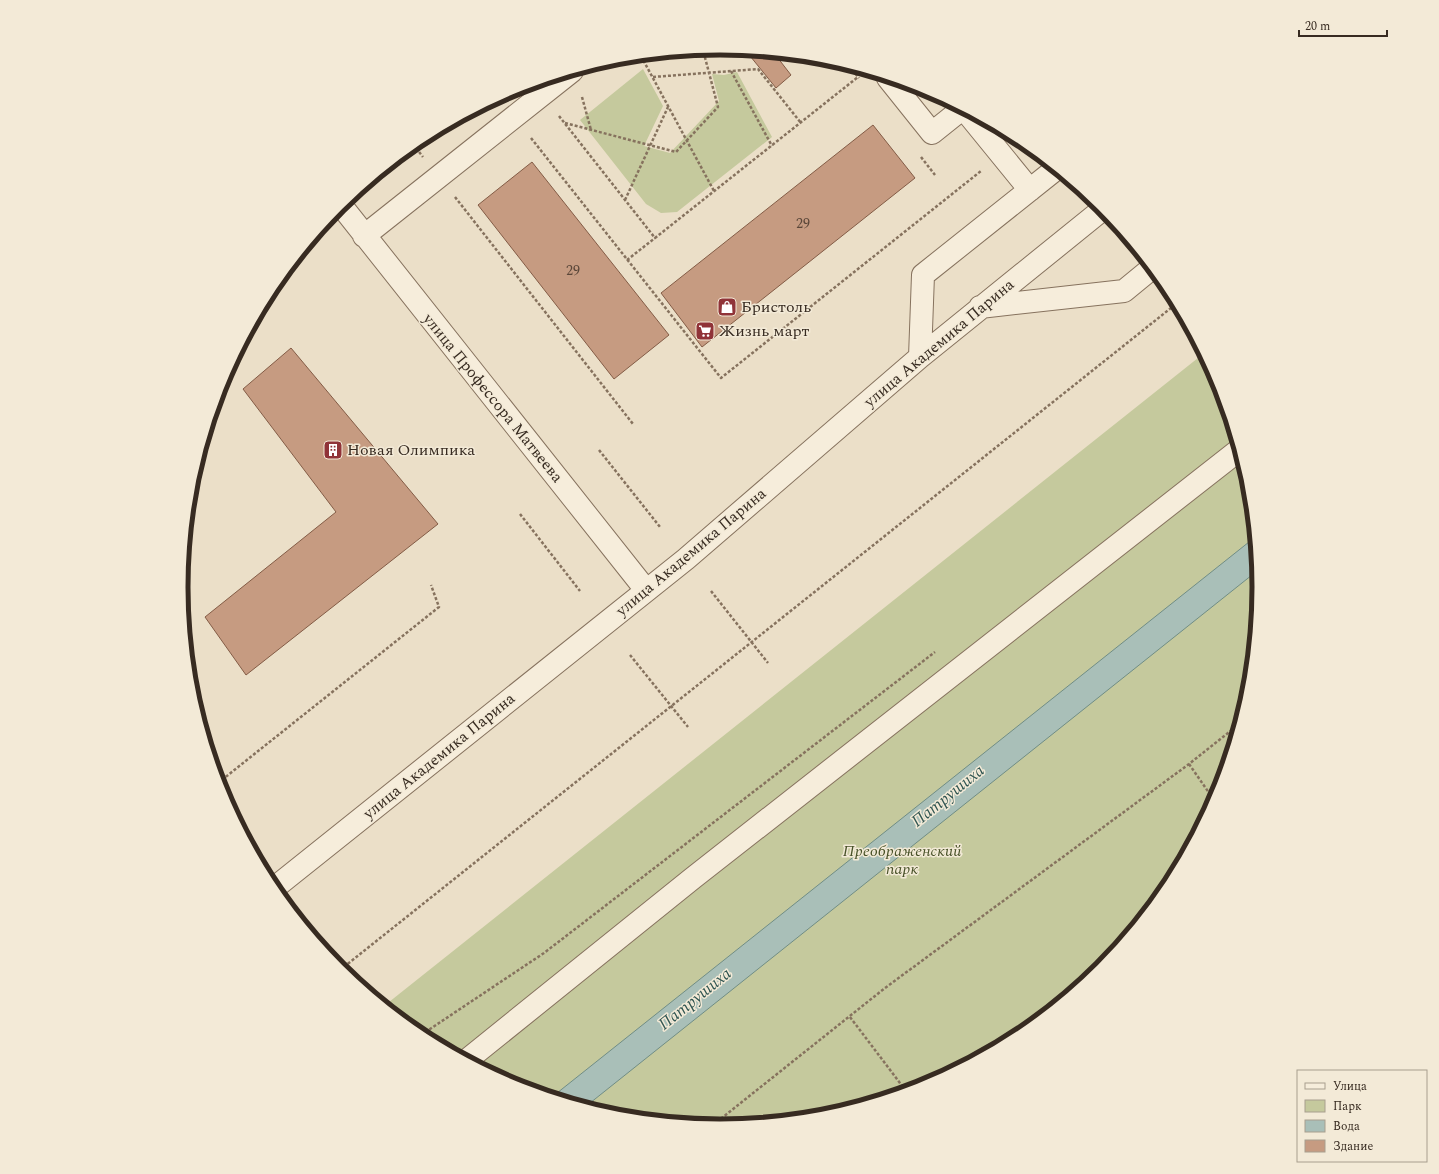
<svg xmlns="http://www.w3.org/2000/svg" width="1439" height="1174" viewBox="0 0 1439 1174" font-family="Spectral,serif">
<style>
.green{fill:#c5c99d}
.water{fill:#a9bfb8;stroke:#708d85}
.building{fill:#c69b81;stroke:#835c46}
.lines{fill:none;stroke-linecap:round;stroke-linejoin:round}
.minor-casing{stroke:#86725e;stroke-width:24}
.path{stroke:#86725e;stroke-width:2.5;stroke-dasharray:3 2;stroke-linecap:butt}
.minor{stroke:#f6eddb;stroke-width:22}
.labels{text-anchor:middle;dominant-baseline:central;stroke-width:3;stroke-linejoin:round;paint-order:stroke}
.number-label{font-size:14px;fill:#5b4739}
.poi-label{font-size:16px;fill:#372b21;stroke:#f3ead7;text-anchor:start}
.street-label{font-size:16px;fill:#372b21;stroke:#f3ead7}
.park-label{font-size:16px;font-style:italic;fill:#495229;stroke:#f3ead7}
.water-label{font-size:17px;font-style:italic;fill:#315652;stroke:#f3ead7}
.rim{fill:none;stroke:#372b21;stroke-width:5}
</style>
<rect width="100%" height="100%" fill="#ebdfc8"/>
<path class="green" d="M643 69 663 106 644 146 670 153 719 101 712 74 724 75 737 72 772 137 677 212 661 213 646 204 580 120Z
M1203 354 1218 381 1248 482 1258 587 1248 692 1217 793 1168 887 1100 968 1019 1035 926 1085 824 1116 719 1126 614 1116 513 1085 420 1035 384 1006Z"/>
<path class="water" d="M1254 538 1257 571 585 1107 552 1097Z"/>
<path class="building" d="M746 51 774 53 791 75 776 88Z
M873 125 915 178 702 347 661 293Z
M532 162 669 335 614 379 478 205Z
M291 348 438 524 246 675 205 617 336 512 243 389Z"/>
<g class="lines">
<g class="minor-casing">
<path id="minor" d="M888 78 932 133 962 109
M964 109 1030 190
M340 204 646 590
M364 236 572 71
M980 307 1124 291 1152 268
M920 357 923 275 1056 169
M273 889 686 559 920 357 1103 209
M467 1060 693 878 1239 450"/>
</g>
<path class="path" d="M641 56 714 191
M849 66 859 78
M597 68 606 61
M731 71 772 146
M653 77 758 69 801 123
M582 97 591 130
M559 116 655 238 858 77
M565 123 676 152 718 107 703 50
M531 138 721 378 981 171
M413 144 423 157
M921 157 935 175
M455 197 633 424
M625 200 668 107
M627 260 655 238
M599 450 660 527
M520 514 580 591
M711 591 768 663
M630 655 688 727
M1189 764 1214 800
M218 783 439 607 431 585
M340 970 1176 304
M850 1017 906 1091
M421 1035 544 953 935 652
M713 1125 885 988 1189 764 1238 725"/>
<use href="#minor" class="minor"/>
</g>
<defs>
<g id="shop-square" transform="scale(1)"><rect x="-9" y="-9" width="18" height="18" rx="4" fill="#903338" stroke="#f3ead7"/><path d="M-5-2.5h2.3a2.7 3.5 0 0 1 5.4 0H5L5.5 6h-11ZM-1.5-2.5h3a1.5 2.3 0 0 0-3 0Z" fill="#fff"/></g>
<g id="supermarket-square" transform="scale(1)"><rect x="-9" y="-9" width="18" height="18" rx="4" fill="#903338" stroke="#f3ead7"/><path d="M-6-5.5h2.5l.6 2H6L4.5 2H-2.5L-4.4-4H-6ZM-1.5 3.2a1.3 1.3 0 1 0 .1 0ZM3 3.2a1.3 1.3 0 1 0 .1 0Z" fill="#fff"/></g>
<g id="building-square" transform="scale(1)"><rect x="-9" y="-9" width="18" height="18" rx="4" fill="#903338" stroke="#f3ead7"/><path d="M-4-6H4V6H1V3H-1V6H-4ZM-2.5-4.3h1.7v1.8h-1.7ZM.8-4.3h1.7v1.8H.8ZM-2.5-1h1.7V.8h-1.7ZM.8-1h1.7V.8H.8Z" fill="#fff"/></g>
</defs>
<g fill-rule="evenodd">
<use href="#shop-square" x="727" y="307"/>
<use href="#supermarket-square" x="705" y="331"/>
<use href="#building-square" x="333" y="450"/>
</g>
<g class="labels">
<g class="number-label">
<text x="803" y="223">29</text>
<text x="573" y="270">29</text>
</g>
<g class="poi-label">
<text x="741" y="307">Бристоль</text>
<text x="719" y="331">Жизнь март</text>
<text x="347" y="450">Новая Олимпика</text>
</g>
<g class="street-label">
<text transform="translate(939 343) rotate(-40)">улица Академика Парина</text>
<text transform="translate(493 398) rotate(51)">улица Профессора Матвеева</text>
<text transform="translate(691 552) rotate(-40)">улица Академика Парина</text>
<text transform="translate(439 756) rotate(-39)">улица Академика Парина</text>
</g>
<g class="park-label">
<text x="902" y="851">Преображенский<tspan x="902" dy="18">парк</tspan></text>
</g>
<g class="water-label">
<text transform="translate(948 796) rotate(-39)">Патрушиха</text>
<text transform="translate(695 999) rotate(-39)">Патрушиха</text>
</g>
</g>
<path d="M0 0H1439V1174H0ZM188 587a532 532 0 1 1 1064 0a532 532 0 1 1-1064 0Z" fill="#f3ead7" fill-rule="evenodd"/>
<path class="rim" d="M188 587a532 532 0 1 1 1064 0a532 532 0 1 1-1064 0Z"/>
<rect x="1297" y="1070" width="130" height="92" fill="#f3ead7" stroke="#a89e8e"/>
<rect x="1305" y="1083" width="20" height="6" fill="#f6eddb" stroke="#a89e8e"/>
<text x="1333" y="1090" font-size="12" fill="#372b21">Улица</text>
<rect x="1305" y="1100" width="20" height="12" fill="#c5c99d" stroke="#a89e8e"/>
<text x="1333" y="1110" font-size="12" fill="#372b21">Парк</text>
<rect x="1305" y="1120" width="20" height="12" fill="#a9bfb8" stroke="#a89e8e"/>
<text x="1333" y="1130" font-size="12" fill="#372b21">Вода</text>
<rect x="1305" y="1140" width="20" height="12" fill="#c69b81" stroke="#a89e8e"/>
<text x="1333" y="1150" font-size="12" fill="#372b21">Здание</text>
<path d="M1299 30v6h88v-6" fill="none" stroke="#372b21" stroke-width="2"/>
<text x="1305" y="30" font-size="12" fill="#372b21" stroke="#f3ead7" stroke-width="3" paint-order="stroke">20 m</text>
</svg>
